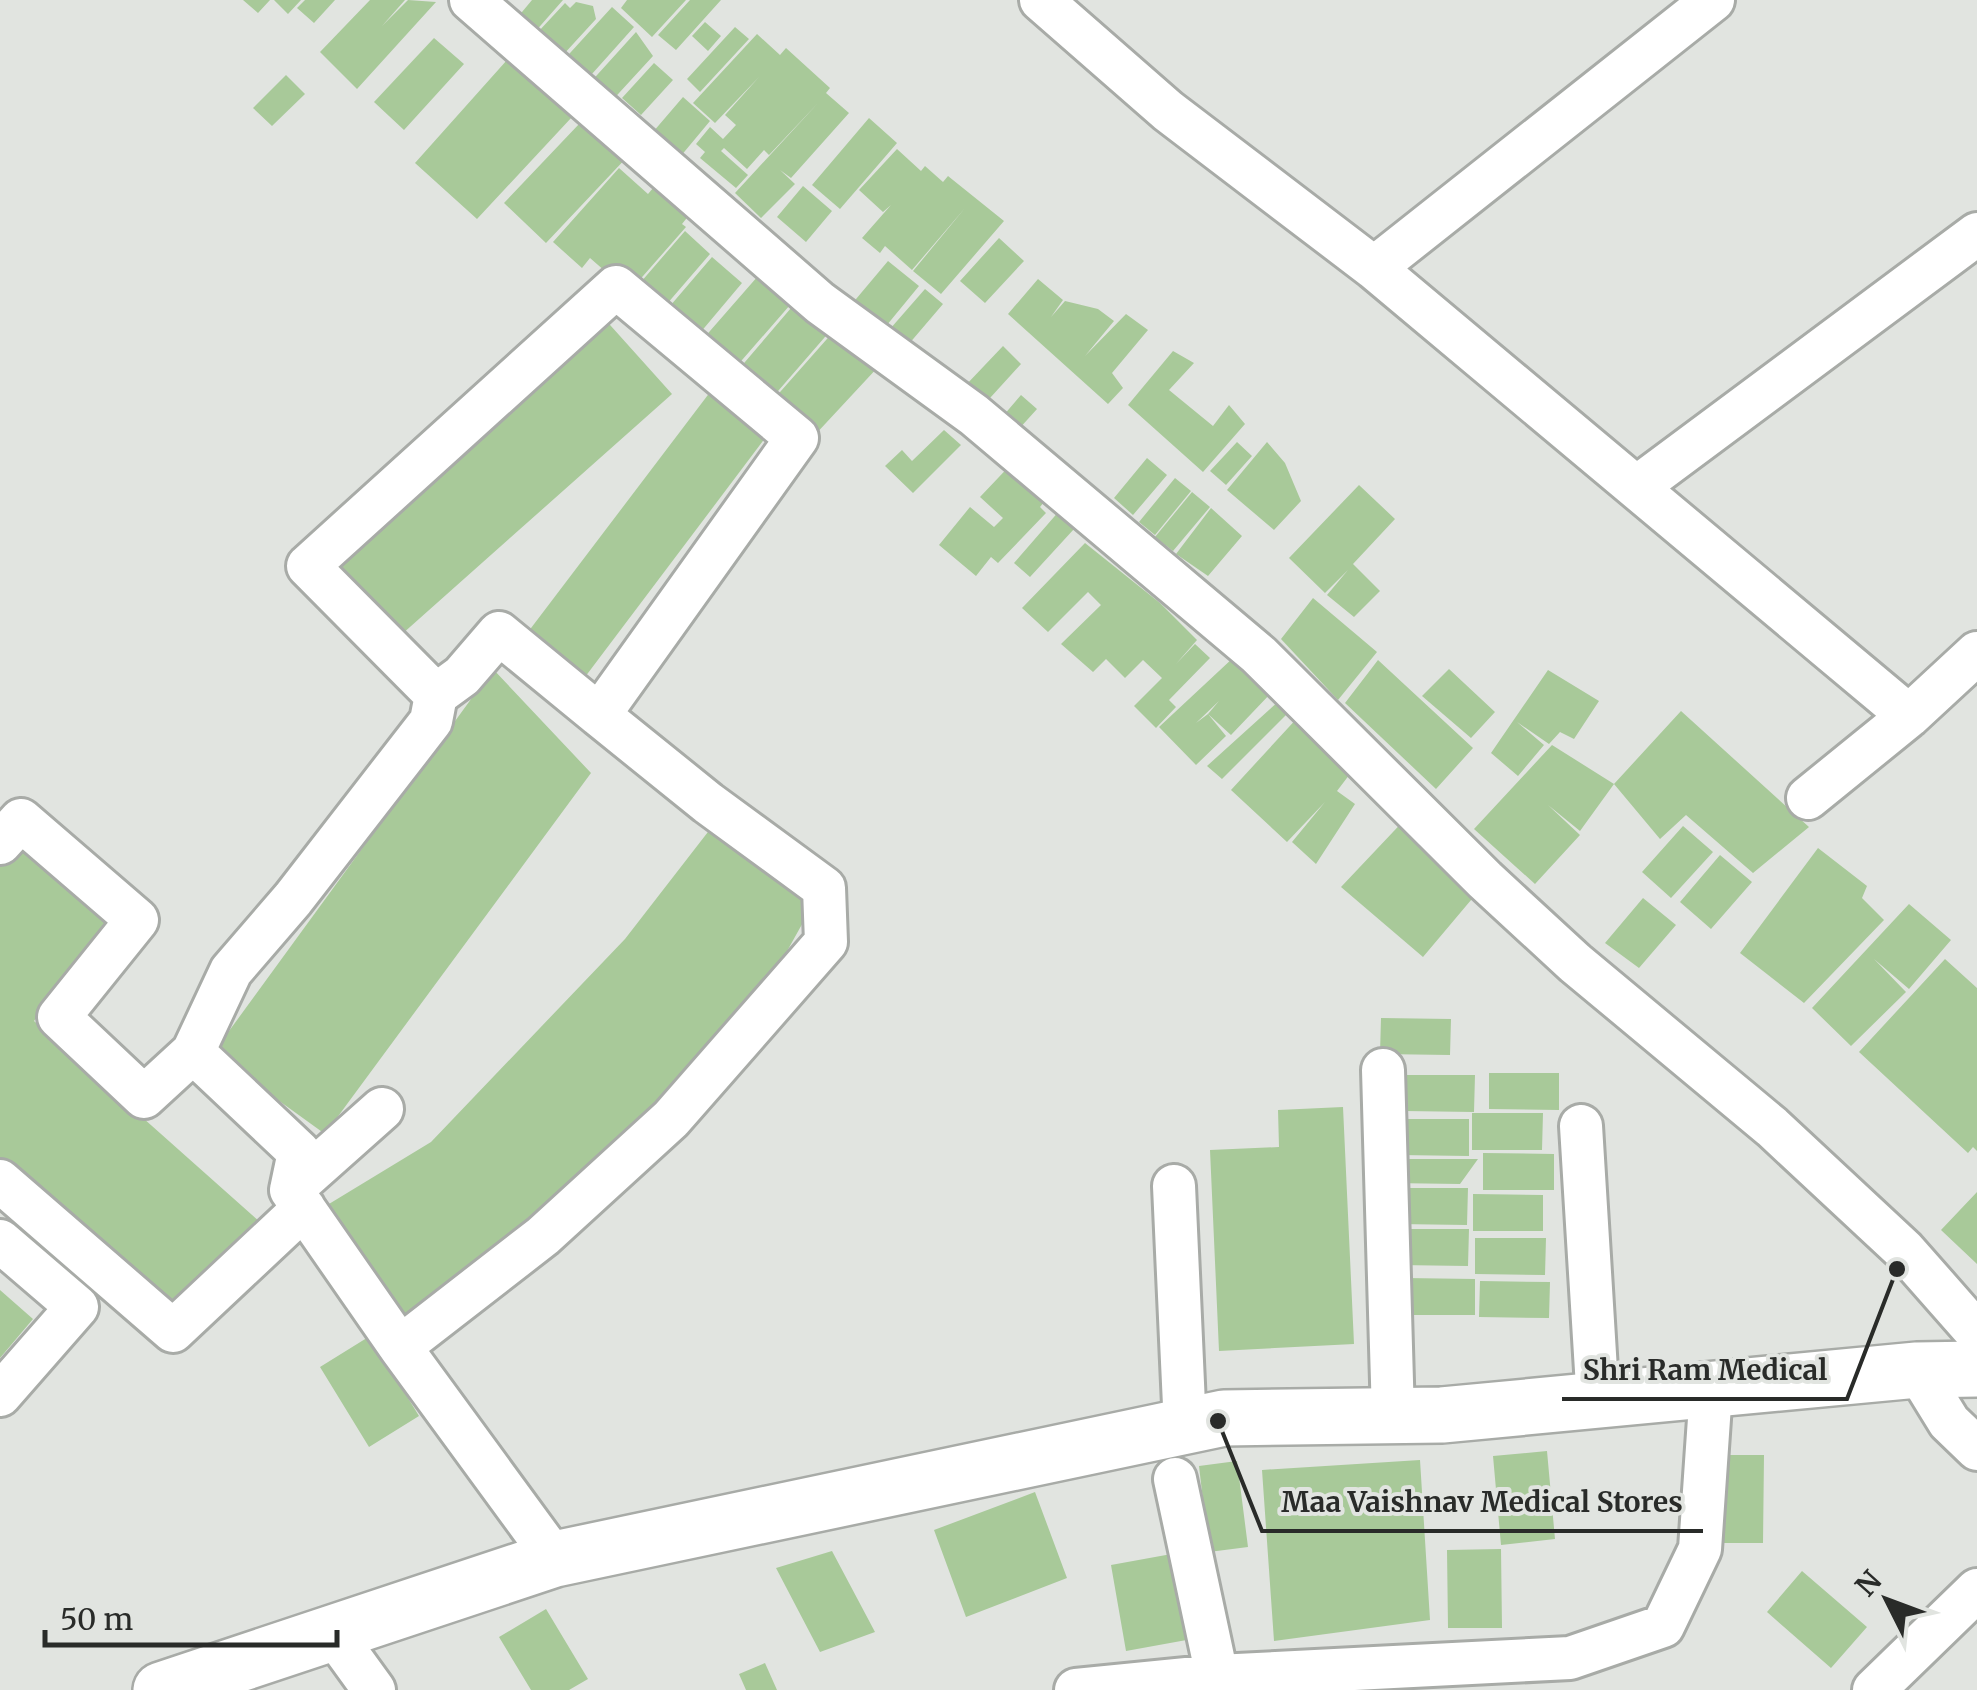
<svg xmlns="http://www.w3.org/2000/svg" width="1977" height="1690" viewBox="0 0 1977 1690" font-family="Merriweather,serif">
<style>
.building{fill:#a8c999}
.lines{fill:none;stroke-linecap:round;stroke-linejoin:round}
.street-casing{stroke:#a8aba7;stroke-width:48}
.secondary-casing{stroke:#a8aba7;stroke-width:60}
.street{stroke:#fff;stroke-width:42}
.secondary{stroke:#fff;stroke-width:55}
.leader{fill:none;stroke:#292b29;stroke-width:4}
.callout-dot{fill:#292b29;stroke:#e1e4e0;stroke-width:4}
.callout-label{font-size:28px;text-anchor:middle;font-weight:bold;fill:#292b29;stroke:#e1e4e0;stroke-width:8;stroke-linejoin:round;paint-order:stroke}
</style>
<rect width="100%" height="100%" fill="#e1e4e0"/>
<path class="building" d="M243 0H270L258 13Z
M274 0H301L288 14Z
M305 0H335L314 23 297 8Z
M370 0H405L382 26 408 0 436 2 357 89 320 52Z
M532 0H563L534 33 517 18Z
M627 0H686L652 37 621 8Z
M690 0H721L676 50 658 35Z
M576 2 593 6 596 19 563 55 538 32 565 3 570 8Z
M612 7 634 27 583 84 560 64Z
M705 22 721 36 708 51 692 36Z
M735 27 749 39 700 92 687 79Z
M636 32 653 56 608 105 588 85Z
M757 34 780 55 786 48 830 88 826 93 849 113 791 178 780 170 795 184 761 218 735 193 819 102 769 155 764 150 747 169 724 148 721 151 748 175 736 188 700 158 705 152 696 144 710 127 723 139 736 125 725 115 759 77 715 123 693 103Z
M434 38 464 64 404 130 374 102Z
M507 60 572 117 477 219 415 163Z
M654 63 673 80 641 115 622 98Z
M286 75 305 94 272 126 253 108Z
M683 97 710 121 675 163 647 139Z
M869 118 897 143 840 209 812 185Z
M580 123 603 145 611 138 629 155 546 243 504 203Z
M897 149 921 171 925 166 943 182 948 176 1004 221 941 294 913 271 965 208 912 270 885 246 880 253 862 238 891 205 883 212 859 190Z
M619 168 648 194 659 181 690 214 682 224 686 227 629 292 590 258 582 268 553 242Z
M803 186 832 211 806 242 777 217Z
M685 231 710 254 660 312 634 290Z
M999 238 1024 261 985 303 960 281Z
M712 257 742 283 689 346 658 320Z
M888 261 919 286 882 331 851 305Z
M758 276 790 305 729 375 696 347Z
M1038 279 1063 300 1051 317 1065 301 1098 309 1114 321 1085 356 1126 314 1148 330 1112 373 1123 388 1108 404 1008 314Z
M925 289 943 304 908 345 890 329Z
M797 301 831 330 772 398 739 369Z
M602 316 672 394 392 643 329 559Z
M834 331 879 366 813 437 773 400Z
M1003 346 1021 364 980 409 965 386Z
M1173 351 1194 363 1169 390 1213 426 1229 405 1245 424 1203 472 1128 405Z
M720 379 772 429 582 681 525 636Z
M1021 395 1037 409 1018 430 1003 416Z
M944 430 961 445 913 493 885 466 902 450 912 461Z
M1237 442 1252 456 1226 485 1210 471Z
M1267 442 1285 463 1301 501 1274 530 1227 490Z
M1017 458 1052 492 1040 507 1046 513 998 563 991 557 976 576 939 545 970 507 994 527 1003 518 980 497Z
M1147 458 1167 475 1133 515 1114 498Z
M1175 478 1191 491 1155 535 1139 522Z
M1359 485 1395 519 1353 564 1380 591 1354 617 1327 595 1348 570 1325 593 1289 558Z
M1192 492 1210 507 1173 551 1155 537Z
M1067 502 1085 517 1030 577 1014 563Z
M1211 508 1242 536 1208 576 1176 554Z
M1085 543 1160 603 1197 640 1176 664 1195 644 1210 658 1169 700 1176 707 1156 728 1134 706 1162 678 1143 660 1125 678 1106 659 1093 672 1061 644 1101 605 1088 592 1048 632 1022 608Z
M1313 598 1377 652 1338 700 1281 639Z
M1234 657 1273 691 1231 735 1208 714 1219 701 1196 723 1208 714 1226 736 1196 765 1159 727Z
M1378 660 1473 748 1436 789 1345 703Z
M493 669 591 773 325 1134 213 1053Z
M1449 669 1495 712 1471 738 1422 696Z
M1548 670 1599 701 1574 739 1560 732 1549 744 1517 722 1544 745 1518 776 1491 753Z
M1280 700 1291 710 1222 779 1207 766Z
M1681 711 1809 827 1753 873 1686 815 1660 839 1614 784 1580 831 1548 805 1580 835 1535 884 1474 829 1552 745 1614 784Z
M1300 715 1356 766 1337 791 1355 804 1316 864 1292 842 1325 802 1287 842 1231 790Z
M1410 814 1482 887 1423 957 1341 887Z
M718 819 820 892 752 1014 634 1148 402 1330 324 1207 431 1142 625 939Z
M1683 826 1713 852 1671 898 1642 872Z
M14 839 112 920 34 1021 260 1222 175 1313 0 1162V856Z
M1818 848 1867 886 1862 898 1884 920 1804 1003 1740 953Z
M1720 855 1752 882 1711 929 1680 902Z
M1643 898 1676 925 1639 968 1605 943Z
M1909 904 1951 940 1909 989 1874 959 1906 992 1851 1046 1812 1008Z
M1945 959 1977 988V1151L1973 1147 1968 1153 1859 1052Z
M1381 1018 1451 1019 1450 1055 1380 1054Z
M1489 1073H1559V1110L1489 1109Z
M1405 1075H1475L1474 1112 1404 1111Z
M1343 1107 1354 1344 1219 1351 1210 1150 1279 1147 1278 1110Z
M1472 1113H1543L1542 1150H1472Z
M1399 1119H1469V1156L1399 1155Z
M1483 1153 1554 1154V1190H1483Z
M1408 1159H1478L1460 1184 1390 1183Z
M1398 1188H1468L1467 1225 1397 1224Z
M1977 1192V1264L1941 1230Z
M1473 1194 1543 1195V1231H1473Z
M1399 1229H1469L1468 1266 1398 1265Z
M1475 1238H1546L1545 1275 1475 1274Z
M1405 1278 1475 1279V1315H1404Z
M1480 1281 1550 1282 1549 1318 1479 1317Z
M0 1290 33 1319 0 1358Z
M370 1336 419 1416 369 1447 320 1367Z
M1547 1451 1555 1539 1501 1545 1493 1456Z
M1712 1455H1764L1763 1543H1711Z
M1420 1460 1430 1620 1274 1641 1262 1470Z
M1237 1461 1248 1547 1209 1552 1199 1466Z
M1035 1492 1067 1578 966 1617 934 1530Z
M1501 1549 1502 1628H1448L1447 1550Z
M832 1551 875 1632 820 1652 776 1568Z
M1177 1553 1192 1639 1126 1651 1111 1565Z
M1802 1571 1867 1627 1831 1668 1767 1612Z
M546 1609 588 1679 569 1690H531L499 1637Z
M765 1663 777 1690H746L739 1674Z"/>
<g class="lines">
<g class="street-casing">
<path id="street" d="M471 0 820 303 974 415 1259 655 1485 880 1575 963 1772 1127 1904 1250 1977 1333
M1041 0 1168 111 1374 268 1909 716
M1374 268 1713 0
M1637 487 1977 234
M436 695 462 676 499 633 599 715
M1808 798 1909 716 1977 653
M0 843 21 820 137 920 59 1017 144 1097 193 1052
M1383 1070 1393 1416
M1581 1126 1598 1403
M0 1181 173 1331 304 1208
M1174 1186 1185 1427
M291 1190 382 1109
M0 1241 77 1307 0 1395
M400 1347 291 1190 299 1152 193 1052 231 971 293 899 431 721 436 695 308 566 616 287 797 438 599 715 708 803 824 888 826 942 671 1119 543 1236 400 1347 555 1559
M1917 1370 1949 1422 1977 1449
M1175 1479 1217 1676
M332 1632 374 1690
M1076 1690 1217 1676 1570 1658 1663 1626 1700 1549 1711 1390
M1874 1690 1977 1590"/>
</g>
<g class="secondary-casing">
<path id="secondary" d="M161 1690 555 1559 1224 1418 1442 1415 1917 1370 1977 1369"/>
</g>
<use href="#street" class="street"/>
<use href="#secondary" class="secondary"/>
</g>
<path class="leader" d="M1897 1269L1847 1399H1562M1218 1421L1262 1531H1703"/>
<g class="callout-dot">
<circle cx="1897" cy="1269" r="10"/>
<circle cx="1218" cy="1421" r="10"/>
</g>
<g class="callout-label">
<text x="1705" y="1380">Shri Ram Medical</text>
<text x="1482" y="1512">Maa Vaishnav Medical Stores</text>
</g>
<g transform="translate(1887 1600) rotate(312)" stroke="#e1e4e0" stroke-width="8" paint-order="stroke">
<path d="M0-8L18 38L0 25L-18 38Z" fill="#292b29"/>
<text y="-15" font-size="28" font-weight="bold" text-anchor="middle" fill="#292b29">N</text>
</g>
<path d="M45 1630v15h292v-15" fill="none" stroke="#292b29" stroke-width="5"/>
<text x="60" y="1630" font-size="30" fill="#292b29" stroke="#e1e4e0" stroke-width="8" paint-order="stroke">50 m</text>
</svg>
